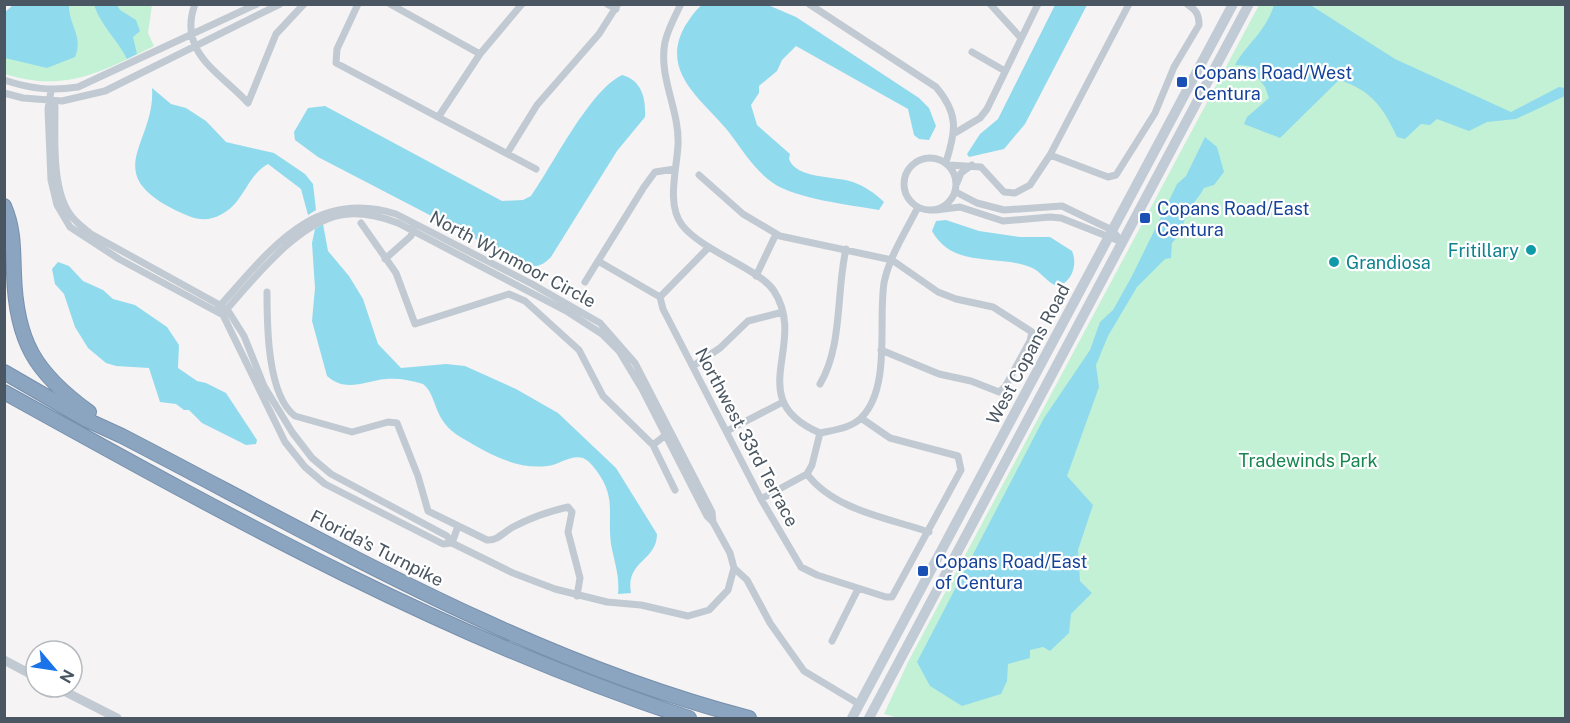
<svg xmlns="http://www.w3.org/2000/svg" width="1570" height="723" viewBox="0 0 1570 723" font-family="'Public Sans',sans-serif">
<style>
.green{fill:#c3f1d5}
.water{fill:#90daee}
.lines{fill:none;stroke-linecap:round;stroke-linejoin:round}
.motorway-casing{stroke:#7690ad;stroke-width:16}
.minor{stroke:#c1cad2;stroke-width:7}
.tertiary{stroke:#c1cad2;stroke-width:9}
.secondary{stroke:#c1cbd6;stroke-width:10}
.motorway{stroke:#8ba5c1;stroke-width:14}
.transit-dot{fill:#1a4fb4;stroke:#fff;stroke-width:2}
.culture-dot{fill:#0f9aa8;stroke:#fff;stroke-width:2}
.labels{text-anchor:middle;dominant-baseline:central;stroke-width:4.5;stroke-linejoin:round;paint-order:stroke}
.transit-label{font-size:18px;fill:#164399;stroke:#fff;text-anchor:start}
.culture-label{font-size:18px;fill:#0d838f;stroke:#fff;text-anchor:end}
.street-label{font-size:18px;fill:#4a5661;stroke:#fff}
.park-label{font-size:18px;fill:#17864f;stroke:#fff}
</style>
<rect width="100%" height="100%" fill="#f5f3f3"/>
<path class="green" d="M24 5H152L148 33 154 46C102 72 64 93 5 74V25Z
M1259 5H1565V718H899L884 714 908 662Z"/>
<path class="water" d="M13 5H69C68 24 84 36 75 57L47 68 5 58V12Z
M94 5H117L120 10 136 20 140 31 133 37 137 54 127 59C117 39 101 26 94 5Z
M702 5H768L796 17 919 98 929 108 936 126 929 140 919 139 914 135 908 109 796 46 782 60 777 71 759 86V93L751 105 757 125 790 154 789 159C796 179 835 176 853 182 864 186 875 193 884 202L879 210C851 205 796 199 773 183 754 170 742 149 728 131 703 100 659 72 685 26 690 19 695 10 702 5Z
M1055 5H1087L1025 124 1004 149 969 157 967 154 980 134 998 119Z
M1274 5 1312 6 1395 59 1511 112 1559 87 1565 88V96L1516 119 1487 122 1469 131 1437 119 1430 125 1421 124 1405 139 1397 137C1383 107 1371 90 1339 80L1280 138 1244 124 1247 117 1269 98 1265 87 1249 66 1235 65C1249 41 1265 33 1274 5Z
M622 75C642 80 646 99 645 117L617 151 551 257C540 268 534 268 520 262L318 157 295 140 294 132 308 108 325 106 502 201 523 200 531 196C553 165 589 91 622 75Z
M152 88 171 104 186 108 206 121 226 142 274 153 305 174 313 184 316 210 308 215 301 189 268 164C247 175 244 203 222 214 204 224 192 218 175 210 99 172 156 143 152 88Z
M1205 137 1217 147 1224 172 1214 185 1204 188C1200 196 1194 202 1190 208 1183 220 1183 233 1172 243L1171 258 1165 259 1137 287 1108 336 1096 365 1099 387 1067 476 1093 505 1078 550 1080 581 1092 593 1071 614 1069 633 1050 651 1043 647 1030 650V658L1008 664 1007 681 1001 694 962 706 930 686 917 662 1044 418 1090 350 1100 322 1113 310 1132 276 1177 184 1186 176Z
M946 220 979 231 1020 237H1050L1072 251C1078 264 1072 283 1057 286 1046 282 1041 271 1030 267 997 254 953 269 932 231L936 221Z
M323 224 328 251 349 276 363 299 378 344 401 368 446 364 465 366 516 389 558 413 616 468 657 534C657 561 625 561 631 593L618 594C620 576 614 561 611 544 607 513 617 498 596 470 593 466 588 460 583 458 572 454 558 465 547 466 516 470 488 453 462 438 431 420 439 397 423 384 410 380 399 378 386 379 364 381 346 393 327 376L312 321 315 288 312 243 315 229Z
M58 262 69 266 83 281 103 290 113 299 135 305 167 327 179 345 178 368 197 381 206 383 226 393 257 440 256 444 246 445 202 423 189 410H184L176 404 160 402 149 368 116 366 106 363 88 348 75 327 64 294 55 284 52 269Z"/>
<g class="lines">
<g class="motorway-casing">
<path id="motorway" d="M4 206C14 229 13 250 14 274 16 341 35 373 89 412
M4 372 87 420 122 436C325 541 526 660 749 718
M4 392C226 515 448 639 689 718"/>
</g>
<path class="minor" d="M195 4C177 53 221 73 248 103L276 34 304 4
M358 4 337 49 336 63 536 169
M390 4 480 54
M607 4 616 9
M681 4C675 16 668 29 665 42 658 77 680 111 678 145 677 169 666 204 682 225 702 251 760 269 774 291 809 345 741 399 820 433
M809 4 936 87C959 114 956 131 946 162
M990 4 1020 37
M972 52 1005 71
M4 80C31 89 51 91 78 87L257 4
M51 91 48 109 51 180 57 205 70 227 119 259 223 315 285 442 305 467 325 484 443 544 452 543
M4 93 23 98 62 101 105 91 280 4
M50 101 55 106C55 137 51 194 73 218 78 224 85 229 91 234L227 309 244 336 264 386 292 432 312 458 331 474 447 536 452 543 513 573 555 589 607 602 641 605 688 616 709 610 728 590 734 568 730 553 713 522 707 516 642 389 619 351 602 334 568 312 398 223C382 217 366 213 349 214 303 216 255 277 227 309L223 315
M439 116 480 54 522 4
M955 133 980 118 987 109 1038 4
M508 152 537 105 599 34 618 4
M1050 155 1108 177 1116 175 1155 113 1174 67 1199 25C1199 14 1196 10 1187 4
M904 184a26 26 0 1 1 52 0a26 26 0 1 1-52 0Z
M949 165 981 167 1004 192 1015 193 1030 185 1050 155 1129 4
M699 175 743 214 780 236 892 260 938 292 956 299 993 307 1032 332 1030 341 1005 387 999 392 971 381 939 374 881 350
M957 183 961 173 972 165
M956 192 977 203 1004 210 1062 206 1112 230 1122 242
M936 210 960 207 1003 221 1050 217 1061 218 1122 242
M361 223 396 273 415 324 509 294 525 301 579 350 603 396 653 445 668 433
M385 259 411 236 413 225
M598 261 660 297 663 309 761 499 801 567 817 575 886 597H892L961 470 958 456 890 438 861 418
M756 276 776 234
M585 282 644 187 655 172 675 169
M267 292C267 324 267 395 295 416L352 432 388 422 397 423 418 476 428 511 487 540C497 541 504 532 513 527 530 518 550 511 568 507L572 512 568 532 580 578 577 596
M660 297 709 247
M216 310C267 255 310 187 396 214L532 284 600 323 635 363 712 512 713 522
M693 366 720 348 748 321 783 312
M820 384C843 345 836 292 846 249
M727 431 781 403
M653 445 675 490
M807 474C834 510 888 518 929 532
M761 499 807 474 812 465 820 433C834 430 852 428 862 417 891 387 878 322 884 283 889 257 906 231 918 207
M452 543 458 526
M734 568 747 580 770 623 804 671 859 704
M832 641 858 589"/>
<path class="tertiary" d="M4 660 36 677
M56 687 117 718"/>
<path class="secondary" d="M852 718 1233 4
M869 718 1249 4"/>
<use href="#motorway" class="motorway"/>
</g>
<g class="transit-dot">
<rect x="1176" y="76" width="12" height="12" rx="3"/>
<rect x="1139" y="212" width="12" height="12" rx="3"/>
<rect x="917" y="565" width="12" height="12" rx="3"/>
</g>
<g class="culture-dot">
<circle cx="1531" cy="250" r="6"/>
<circle cx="1334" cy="262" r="6"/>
</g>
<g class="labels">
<g class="transit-label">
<text x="1194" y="72">Copans Road/West<tspan x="1194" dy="21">Centura</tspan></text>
<text x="1157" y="208">Copans Road/East<tspan x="1157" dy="21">Centura</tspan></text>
<text x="935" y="561">Copans Road/East<tspan x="935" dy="21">of Centura</tspan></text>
</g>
<g class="culture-label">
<text x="1519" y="250">Fritillary</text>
<text x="1346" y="262" text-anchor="start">Grandiosa</text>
</g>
<g class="street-label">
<text transform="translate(513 259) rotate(28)">North Wynmoor Circle</text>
<text transform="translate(1028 354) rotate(-62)">West Copans Road</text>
<text transform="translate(747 437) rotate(62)">Northwest 33rd Terrace</text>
<text transform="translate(377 548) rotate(27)">Florida's Turnpike</text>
</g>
<g class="park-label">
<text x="1308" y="460">Tradewinds Park</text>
</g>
</g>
<rect width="1570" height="723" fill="none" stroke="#4a5661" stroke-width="12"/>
<g transform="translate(54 669) rotate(119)"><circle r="28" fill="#ffffff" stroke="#b7bbc0" stroke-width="1.5"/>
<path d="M0-4.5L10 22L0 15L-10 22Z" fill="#1a73e8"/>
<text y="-9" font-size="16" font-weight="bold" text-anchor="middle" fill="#4a5661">N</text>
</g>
</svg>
